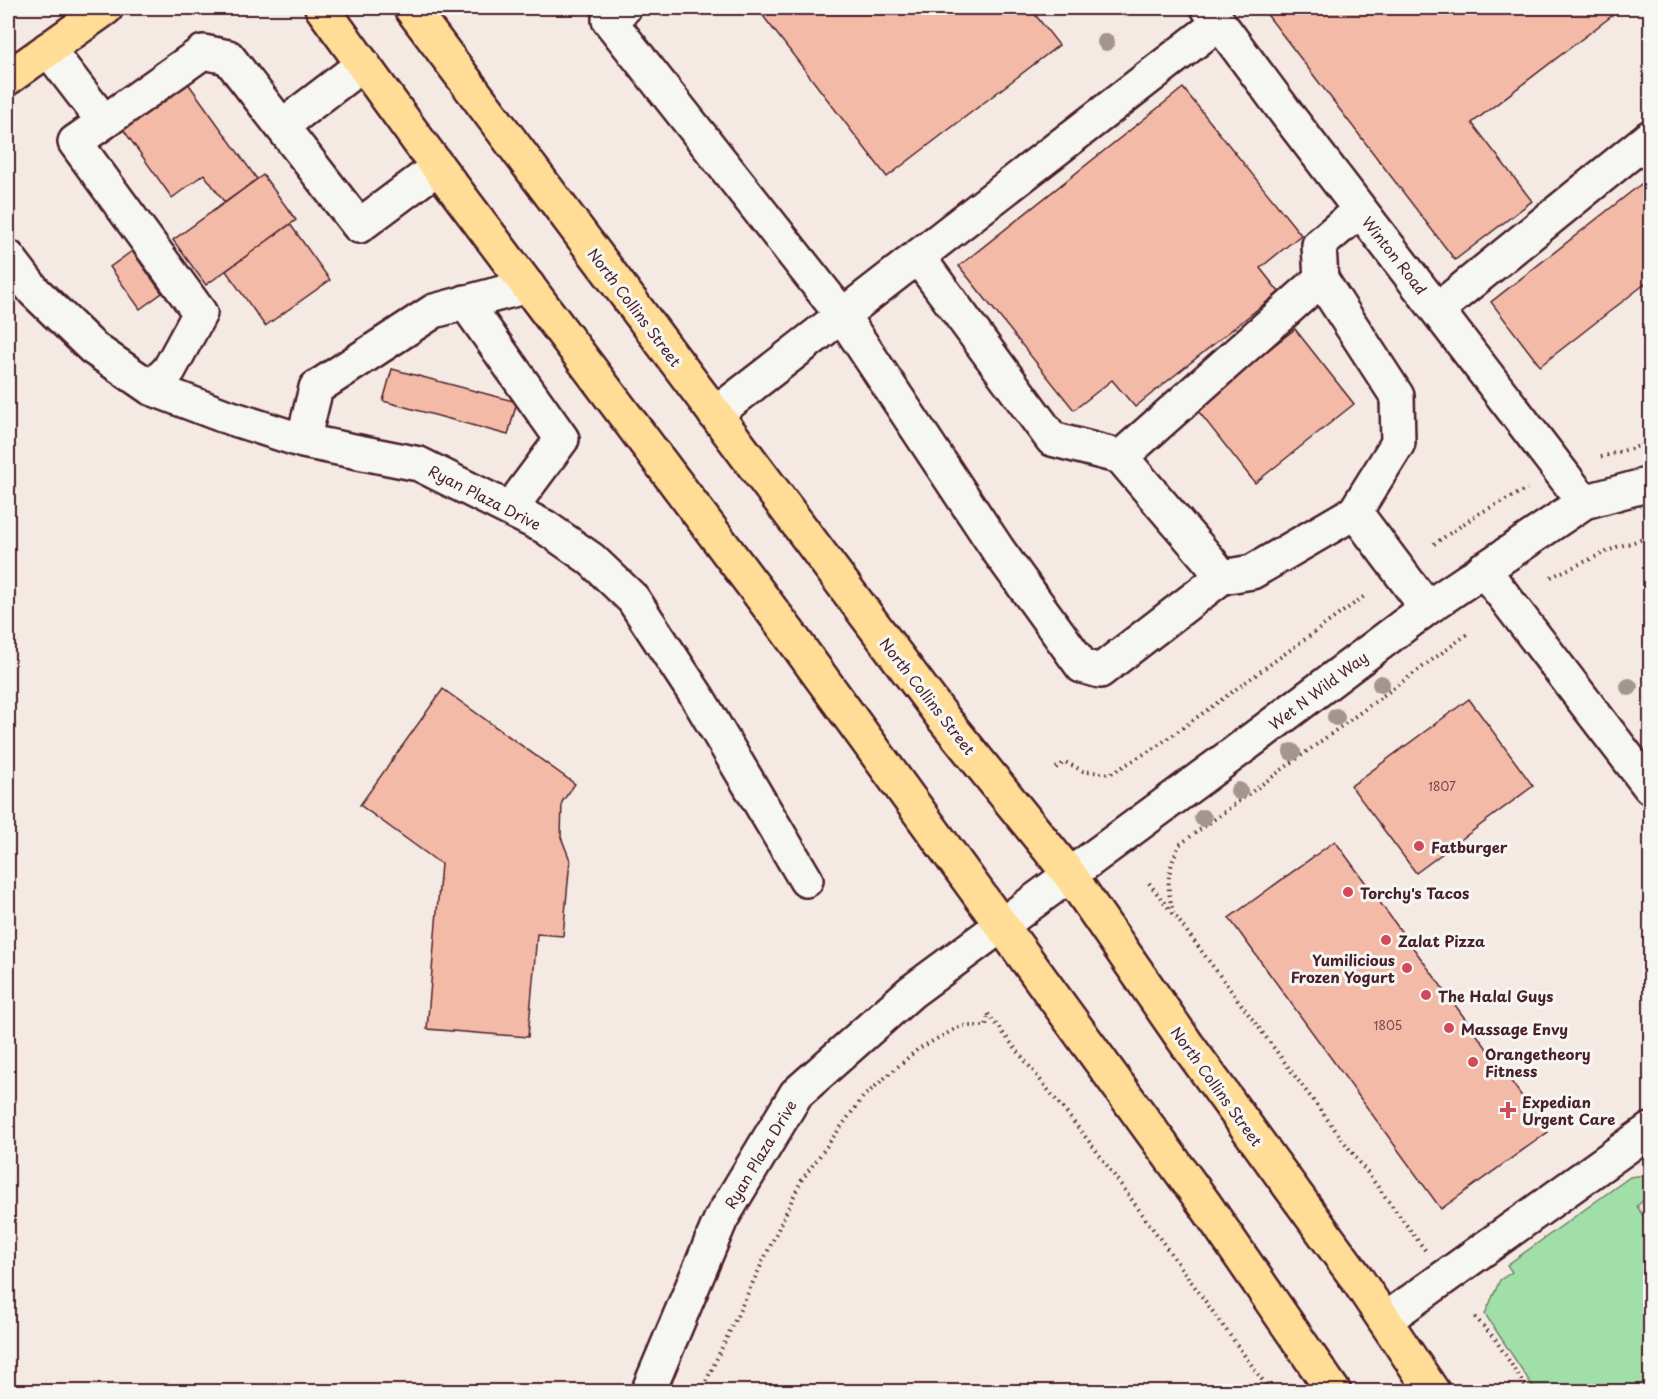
<svg xmlns="http://www.w3.org/2000/svg" width="1658" height="1399" viewBox="0 0 1658 1399" font-family="'Playpen Sans',sans-serif">
<style>
.green{fill:#a0e0a8;stroke:#75806a;stroke-width:1.5}
.building{fill:#f3bba7;stroke:#4a1f2b;stroke-width:1.5}
.lines{fill:none;stroke-linecap:round;stroke-linejoin:round}
.minor-casing{stroke:#4a1f2b;stroke-width:38}
.major-casing{stroke:#4a1f2b;stroke-width:38}
.path{stroke:#4a1f2b;stroke-width:4;stroke-dasharray:1.5 4.5;stroke-linecap:butt}
.minor{stroke:#f6f6f2;stroke-width:33}
.major{stroke:#ffdd96;stroke-width:33}
.tree{fill:#a3958f}
.poi-dot{fill:#d1495b;stroke:#f6f6f2;stroke-width:2}
.labels{text-anchor:middle;dominant-baseline:central;stroke-width:6;stroke-linejoin:round;paint-order:stroke}
.number-label{font-size:12px;fill:#74464a}
.street-label{font-size:15px;fill:#4a1f2b;stroke:#f6f6f2}
.poi-label{font-size:15px;font-weight:bold;fill:#4a1f2b;stroke:#f6f6f2;text-anchor:start}
</style>
<rect width="100%" height="100%" fill="#f5eae3"/>
<filter id="ink" filterUnits="userSpaceOnUse"><feTurbulence type="fractalNoise" baseFrequency=".0167" numOctaves="2"/><feDisplacementMap in="SourceGraphic" scale="12" xChannelSelector="R" yChannelSelector="G"/><feConvolveMatrix kernelMatrix="1 2 1 2 8 2 1 2 1" color-interpolation-filters="sRGB"/></filter>
<g filter="url(#ink)">
<path class="green" d="M1645 1175 1650 1180V1195L1637 1206 1650 1228V1391H1536L1485 1314 1500 1280 1512 1272 1507 1265 1630 1177Z"/>
<path class="building" d="M757 8H1030L1059 45 887 177Z
M1262 8H1613L1617 12 1472 123 1532 201 1455 260Z
M185 79 257 179 225 203 204 174 172 198 120 125Z
M1183 88 1301 235 1260 268 1279 292 1135 407 1112 380 1074 410 959 266Z
M263 175 296 220 206 285 173 240Z
M1650 177V280L1540 366 1491 302Z
M290 224 330 280 265 326 226 271Z
M132 251 162 293 140 309 110 267Z
M1295 329 1354 404 1255 483 1195 407Z
M392 369 517 402 508 435 383 401Z
M443 689 575 784 562 802 561 837 570 860 563 936 537 934 528 1037 427 1029 441 864 360 805Z
M1469 699 1533 786 1416 873 1351 786Z
M1335 841 1548 1132 1441 1209 1229 918Z"/>
<g class="lines">
<g class="minor-casing">
<path id="minor" d="M624 8 609 20 842 315 998 550 1082 666 1100 671 1222 577
M1208 8 1289 117 1584 502
M48 49 104 122 75 142 200 313 169 370 151 388
M104 122 203 52 228 57 359 226 438 167
M282 126 363 64
M1360 210 1319 245 1321 279 1397 396 1398 443 1355 512 1427 608
M8 257 34 291 93 348 151 388 222 415 303 441 419 464 545 527 591 559 633 599 698 698 806 880
M918 257 1052 439 1121 457 1209 560 1222 577 1252 572 1355 512
M465 302 562 439 510 509
M1437 310 1650 137
M715 414 1219 23
M303 441 316 388 434 311 528 286
M1121 457 1321 279
M1483 569 1650 787
M1385 1320 1650 1130
M648 1392 721 1219 796 1094 911 992 1236 752 1427 608 1584 502 1650 484"/>
</g>
<g class="major-casing">
<path id="major" d="M322 8 420 143 788 632 1206 1206 1334 1392
M411 8 944 719 1070 875 1188 1046 1355 1276 1433 1392
M8 78 106 8"/>
</g>
<path class="path" d="M1601 457 1650 443
M1434 544 1478 514 1527 489
M1551 577 1617 547 1650 537
M1056 768 1065 762 1083 771 1110 774 1156 747 1366 595
M1149 883 1170 910
M988 1014 1095 1149 1271 1392
M1425 1250 1173 913C1166 883 1167 873 1179 845L1469 633
M1475 1317 1495 1339 1529 1392
M701 1392 801 1181 863 1097 918 1049 961 1026H986L988 1014"/>
<use href="#minor" class="minor"/>
<use href="#major" class="major"/>
</g>
<g class="tree">
<circle cx="1106" cy="42" r="9"/>
<circle cx="1381" cy="684" r="9"/>
<circle cx="1629" cy="687" r="9"/>
<circle cx="1336" cy="717" r="9"/>
<circle cx="1292" cy="752" r="9"/>
<circle cx="1239" cy="791" r="9"/>
<circle cx="1203" cy="818" r="9"/>
</g>
</g>
<g class="poi-dot">
<circle cx="1419" cy="846" r="6"/>
<circle cx="1348" cy="892" r="6"/>
<circle cx="1386" cy="940" r="6"/>
<circle cx="1407" cy="968" r="6"/>
<circle cx="1426" cy="995" r="6"/>
<circle cx="1449" cy="1028" r="6"/>
<circle cx="1473" cy="1062" r="6"/>
<path d="M1505 1101h6v6h6v6h-6v6h-6v-6h-6v-6h6z"/>
</g>
<g class="labels">
<g class="number-label">
<text x="1442" y="786">1807</text>
<text x="1388" y="1025">1805</text>
</g>
<g class="street-label">
<text transform="translate(1395 255) rotate(52)">Winton Road</text>
<text transform="translate(635 307) rotate(53)">North Collins Street</text>
<text transform="translate(485 497) rotate(27)">Ryan Plaza Drive</text>
<text transform="translate(1318 690) rotate(-37)">Wet N Wild Way</text>
<text transform="translate(928 696) rotate(52)">North Collins Street</text>
<text transform="translate(1217 1086) rotate(54)">North Collins Street</text>
<text transform="translate(760 1154) rotate(-59)">Ryan Plaza Drive</text>
</g>
<g class="poi-label">
<text x="1431" y="846">Fatburger</text>
<text x="1360" y="892">Torchy's Tacos</text>
<text x="1398" y="940">Zalat Pizza</text>
<text x="1395" y="959" text-anchor="end">Yumilicious<tspan x="1395" dy="17">Frozen Yogurt</tspan></text>
<text x="1438" y="995">The Halal Guys</text>
<text x="1461" y="1028">Massage Envy</text>
<text x="1485" y="1053">Orangetheory<tspan x="1485" dy="17">Fitness</tspan></text>
<text x="1522" y="1101">Expedian<tspan x="1522" dy="17">Urgent Care</tspan></text>
</g>
</g>
<rect width="1658" height="1399" fill="none" stroke="#f6f6f2" stroke-width="30"/>
<rect x="15" y="15" width="1628" height="1369" fill="none" stroke="#4a1f2b" stroke-width="2" filter="url(#ink)"/>
</svg>
